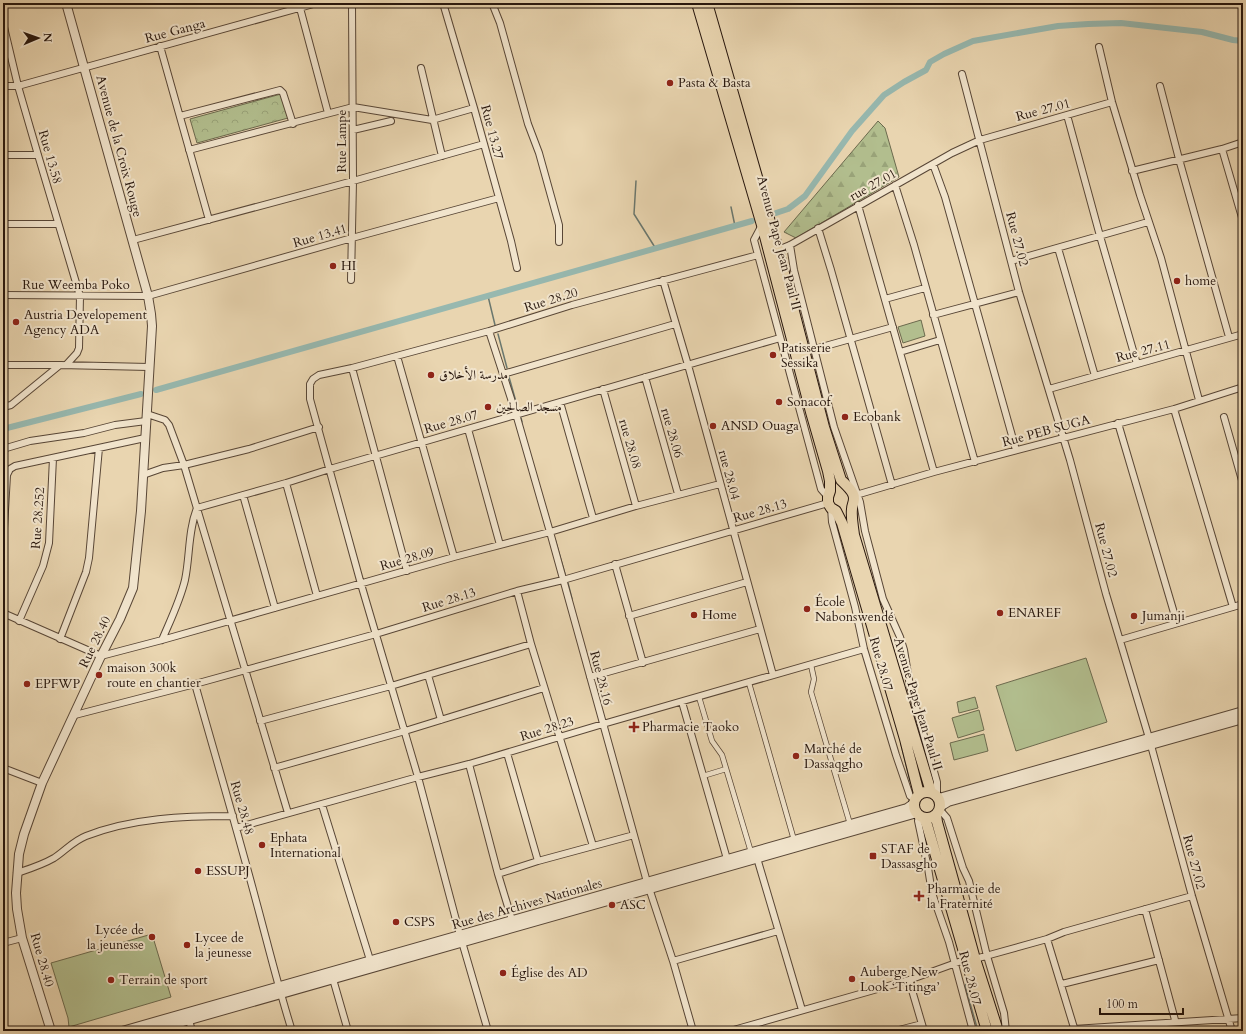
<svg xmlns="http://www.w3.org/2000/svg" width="1246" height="1034" viewBox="0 0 1246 1034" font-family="Cardo,Amiri,serif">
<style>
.forest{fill:url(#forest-firs);stroke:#6c6a4e}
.park{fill:url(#park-crowns);stroke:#6c6a4e}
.pitch{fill:#b2be8e;stroke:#6c6a4e}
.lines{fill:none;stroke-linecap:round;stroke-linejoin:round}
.stream{stroke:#6a776e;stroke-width:1.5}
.canal{stroke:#97b8af;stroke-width:6}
.pedestrian-casing{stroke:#584636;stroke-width:6}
.minor-casing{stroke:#584636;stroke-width:8}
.tertiary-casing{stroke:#584636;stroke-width:10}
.trunk-casing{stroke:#27160d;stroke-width:12}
.pedestrian{stroke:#f1e4cc;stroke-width:4.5}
.minor{stroke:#f1e4cc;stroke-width:6}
.tertiary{stroke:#f1e4cc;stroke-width:8}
.trunk{stroke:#e9d5b0;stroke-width:10}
.poi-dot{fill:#8f2418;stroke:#f1e4cc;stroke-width:1.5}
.labels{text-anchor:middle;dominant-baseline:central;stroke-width:4;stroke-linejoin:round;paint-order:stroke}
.street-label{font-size:13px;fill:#27160d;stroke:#f1e4cc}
.poi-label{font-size:13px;fill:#27160d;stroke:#f1e4cc;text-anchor:start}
</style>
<defs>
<pattern id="forest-firs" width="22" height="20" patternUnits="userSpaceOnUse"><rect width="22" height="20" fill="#b2be8e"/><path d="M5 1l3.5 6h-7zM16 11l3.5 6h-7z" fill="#99a379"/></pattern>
<pattern id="park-crowns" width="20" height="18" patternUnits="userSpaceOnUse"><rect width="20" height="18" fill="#b2be8e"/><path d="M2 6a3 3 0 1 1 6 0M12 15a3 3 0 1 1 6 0" fill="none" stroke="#99a379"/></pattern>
</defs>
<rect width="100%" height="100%" fill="#e9d5b0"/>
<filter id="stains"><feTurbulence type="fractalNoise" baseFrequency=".005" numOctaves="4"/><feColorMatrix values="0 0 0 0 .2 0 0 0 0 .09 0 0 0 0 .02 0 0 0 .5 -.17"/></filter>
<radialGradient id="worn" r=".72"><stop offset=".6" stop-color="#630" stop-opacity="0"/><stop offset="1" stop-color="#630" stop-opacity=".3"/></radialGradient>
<path class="forest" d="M878 121 885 128 899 177 796 238 784 232Z"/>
<path class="park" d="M281 94 288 118 197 143 190 119Z"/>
<path class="pitch" d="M921 320 925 336 903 343 898 327Z
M1086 658 1107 722 1016 751 996 686Z
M975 697 978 708 959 713 957 702Z
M979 710 984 730 958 738 952 718Z
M984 734 988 751 954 760 950 743Z
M152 934 171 997 69 1027 68 1018 51 963Z"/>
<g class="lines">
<path class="stream" d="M636 181 634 214 656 249
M731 207 735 226
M488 296 495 325
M498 334 507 368
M509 377 518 409
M521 418 522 422
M545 505 549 519
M555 539 565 574
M568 583 572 599
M901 744 910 781
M968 979 965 986 978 1031"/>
<path class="canal" d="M776 213 788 209 805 196 852 131 884 95 904 82 926 70 930 62 944 54 973 41 1058 26 1088 24 1121 23 1202 32 1233 40 1243 41
M156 390 752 221
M3 429 141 394"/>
<g class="pedestrian-casing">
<path id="pedestrian" d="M811 665 814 679 811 692 850 824
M749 683 794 840
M699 697 712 741 722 755 751 852
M703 776 726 769"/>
</g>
<g class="minor-casing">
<path id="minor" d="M443 3 474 108 511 241 517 268
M492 3 500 23 528 124 539 153 559 225V242
M300 8 328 113
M3 23 18 86 38 155 80 296 79 348 77 353 66 365
M160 46 209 220
M1099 47 1112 102 1140 195 1161 258 1199 400
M421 68 442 156
M962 74 1019 292 1070 460 1106 594 1149 738 1192 896 1232 1031
M3 86H18L317 3
M1160 86 1179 159 1229 337
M1067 115 1100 236 1137 364
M180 116 280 90 283 93 293 124
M353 130 391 121
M1222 149 1243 221
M189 150 353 107 432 120 474 108
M3 155H38
M933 164 945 197 1016 450
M1132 171 1222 149 1243 142
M895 185 914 245 975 462
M858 205 934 472
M3 224H58
M762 225 754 240 821 489 828 497
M818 228 831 270 892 485
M133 240 353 181 484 144
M790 245 794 270 834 427 860 502 865 531 883 599 900 637 904 650 910 686 937 782V795
M1058 248 1095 376
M778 250 790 245 952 153 980 140 1112 102
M1011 261 1148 222
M351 280 353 181 352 3
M663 280 688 365 773 675
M3 295 148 296 352 238 499 198
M885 299 925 288
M933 315 1019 292
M489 331 516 414 550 532 647 882 673 961 693 1031
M804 352 893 327
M900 352 940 340
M397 356 454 557
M3 365H60
M352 368 407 571
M503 374 675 324
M645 377 678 494
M603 389 636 506
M1049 389 1243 334
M560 402 593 518
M3 407 11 405 60 365 149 367
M1174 409 1233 607
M147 414 165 420 169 425 184 465 288 813
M1224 417 1243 484
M1118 423 1177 623
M468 429 500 545
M3 449 30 441 84 433 115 425 146 421
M143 475 163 468 184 465 249 449 319 427
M286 483 317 596
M243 495 275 608
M856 495 934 472 1174 409 1243 387
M831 508 832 522 855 607 864 649 896 755 910 796 915 800
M3 546 7 475 10 469 15 466 145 438
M615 564 643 663
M517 591 531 644 593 846
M3 613 101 656 162 640 454 557 550 532 636 506 720 484
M629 616 747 582
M19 621 43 566 49 543 53 458
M60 639 86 572 89 558 99 448
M162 640C170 621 180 601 185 580 190 556 188 531 197 508L286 483 330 469 780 338
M1120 640 1243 604
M428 675 441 720
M590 677 760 629
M195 684C215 755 236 826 255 897 267 941 278 987 292 1031
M682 702 727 859
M75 715 195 684 376 634 517 591 563 580 828 503
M260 721 391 686 531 644
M507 753 538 861
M469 764 498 874 512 920
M3 768 42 783
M274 768 405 731 544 688
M322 805 370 960
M940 810 947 818 963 868 969 881 987 956 1004 1013 1006 1031
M919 815 918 821 928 868 932 893 949 942 973 1031
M236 828 418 777 469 764 603 724 864 649
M757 858 802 1010
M17 873C29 869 42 865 54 858 65 851 73 841 86 836 132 818 184 816 233 816
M498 874 538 861 634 835
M1145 909 1178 1031
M1047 939 1075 1031
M3 943 22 938
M975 959 1047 939 1064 932 1192 896
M673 961 778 931
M333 979 348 1031
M909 980 924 1031
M1062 984 1159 960
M189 1020 192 1031
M488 1031 460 935 418 777 361 584 310 399V384L313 379 319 375 352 368 489 331 572 305 758 255
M730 1031 909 980 967 959
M895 1031 922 1024
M1043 1031 1243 1018"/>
</g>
<g class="tertiary-casing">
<path id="tertiary" d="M939 798 1243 711
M940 807 948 802 1243 719
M51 1031 22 938 17 909 16 893 19 854 24 834 42 783 101 656 120 619 133 588 141 511 152 326 151 314 148 296 66 3
M122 1031 907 808 914 803
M151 1031 917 813"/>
</g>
<g class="trunk-casing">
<path id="trunk" d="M697 3 762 225 811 412 828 471 830 481V491L828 497V503L831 508 836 511 842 523 905 739 919 794
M707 3 778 250 824 427 841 480C845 484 851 489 853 494 856 500 852 504 852 509 851 518 853 526 854 535L931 792
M914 805a13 13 0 1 1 26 0a13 13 0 1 1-26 0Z
M936 815 937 822 975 959 998 1031
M924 818 927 825 987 1031"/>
</g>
<use href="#pedestrian" class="pedestrian"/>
<use href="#minor" class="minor"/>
<use href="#tertiary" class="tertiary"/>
<use href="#trunk" class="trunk"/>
</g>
<g class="poi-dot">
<circle cx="670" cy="83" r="4"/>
<circle cx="333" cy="266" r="4"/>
<circle cx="1177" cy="281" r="4"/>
<circle cx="16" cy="322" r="4"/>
<circle cx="773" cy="355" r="4"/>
<circle cx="431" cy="375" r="4"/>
<circle cx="779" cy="402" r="4"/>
<circle cx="488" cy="407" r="4"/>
<circle cx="845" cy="417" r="4"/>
<circle cx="713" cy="426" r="4"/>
<circle cx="807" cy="609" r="4"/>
<circle cx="1000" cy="613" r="4"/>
<circle cx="694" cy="615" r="4"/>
<circle cx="1134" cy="616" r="4"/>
<circle cx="99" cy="675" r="4"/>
<circle cx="27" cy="684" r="4"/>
<path d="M632 721h4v4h4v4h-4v4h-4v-4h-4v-4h4z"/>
<circle cx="796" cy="756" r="4"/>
<circle cx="262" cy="845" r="4"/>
<rect x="869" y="852" width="8" height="8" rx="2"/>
<circle cx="198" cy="871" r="4"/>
<path d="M917 890h4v4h4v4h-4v4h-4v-4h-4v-4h4z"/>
<circle cx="612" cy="905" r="4"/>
<circle cx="396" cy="922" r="4"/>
<circle cx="152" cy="937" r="4"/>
<circle cx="187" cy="945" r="4"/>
<circle cx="503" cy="973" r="4"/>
<circle cx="852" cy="979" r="4"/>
<circle cx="111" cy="980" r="4"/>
</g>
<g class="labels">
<g class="street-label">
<text transform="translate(175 31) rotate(-15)">Rue Ganga</text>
<text transform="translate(1043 110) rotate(-15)">Rue 27.01</text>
<text transform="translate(492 132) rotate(75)">Rue 13.27</text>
<text transform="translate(342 141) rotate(-90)">Rue Lampe</text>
<text transform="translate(119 146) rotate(75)">Avenue de la Croix Rouge</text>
<text transform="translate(50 157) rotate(74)">Rue 13.58</text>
<text transform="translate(873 185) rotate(-29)">rue 27.01</text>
<text transform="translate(320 236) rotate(-16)">Rue 13.41</text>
<text transform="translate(1017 239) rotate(75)">Rue 27.02</text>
<text transform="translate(779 243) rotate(75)">Avenue Pape Jean Paul II</text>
<text x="76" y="285">Rue Weemba Poko</text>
<text transform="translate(551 300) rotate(-17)">Rue 28.20</text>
<text transform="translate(1143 351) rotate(-15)">Rue 27.11</text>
<text transform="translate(451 422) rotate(-16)">Rue 28.07</text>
<text transform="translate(1046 431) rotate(-15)">Rue PEB SUGA</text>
<text transform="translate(672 433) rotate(74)">rue 28.06</text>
<text transform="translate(630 444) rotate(74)">rue 28.08</text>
<text transform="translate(729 475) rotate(75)">rue 28.04</text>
<text transform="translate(760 511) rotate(-16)">Rue 28.13</text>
<text transform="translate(38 518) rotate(-86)">Rue 28.252</text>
<text transform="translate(1106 550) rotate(75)">Rue 27.02</text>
<text transform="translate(407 559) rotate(-16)">Rue 28.09</text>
<text transform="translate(449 600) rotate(-17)">Rue 28.13</text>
<text transform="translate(95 642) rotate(-64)">Rue 28.40</text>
<text transform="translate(881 664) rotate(74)">Rue 28.07</text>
<text transform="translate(601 678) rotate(75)">Rue 28.16</text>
<text transform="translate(918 704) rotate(73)">Avenue Pape Jean Paul II</text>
<text transform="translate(547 729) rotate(-17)">Rue 28.23</text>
<text transform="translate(242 808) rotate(74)">Rue 28.48</text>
<text transform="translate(1194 862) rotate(75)">Rue 27.02</text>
<text transform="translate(527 904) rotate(-16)">Rue des Archives Nationales</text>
<text transform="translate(42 960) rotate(74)">Rue 28.40</text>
<text transform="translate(970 978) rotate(75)">Rue 28.07</text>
</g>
<g class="poi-label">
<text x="678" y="83">Pasta &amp; Basta</text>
<text x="341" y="266">HI</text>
<text x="1185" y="281">home</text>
<text x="24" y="315">Austria Developement<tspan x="24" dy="15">Agency ADA</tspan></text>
<text x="781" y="348">Patisserie<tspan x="781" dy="15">Sessika</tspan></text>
<text x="439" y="375">مدرسة الأخلاق</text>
<text x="787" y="402">Sonacof</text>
<text x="496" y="407">مسجد الصالحين</text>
<text x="853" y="417">Ecobank</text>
<text x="721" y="426">ANSD Ouaga</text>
<text x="815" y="602">École<tspan x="815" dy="15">Nabonswendé</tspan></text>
<text x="1008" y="613">ENAREF</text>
<text x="702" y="615">Home</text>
<text x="1142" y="616">Jumanji</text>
<text x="107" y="668">maison 300k<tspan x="107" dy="15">route en chantier</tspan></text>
<text x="35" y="684">EPFWP</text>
<text x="642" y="727">Pharmacie Taoko</text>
<text x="804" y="749">Marché de<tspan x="804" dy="15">Dassaqgho</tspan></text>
<text x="270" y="838">Ephata<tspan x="270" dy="15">International</tspan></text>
<text x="881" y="849">STAF de<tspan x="881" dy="15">Dassasgho</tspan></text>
<text x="206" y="871">ESSUPJ</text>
<text x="927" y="889">Pharmacie de<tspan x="927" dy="15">la Fraternité</tspan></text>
<text x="620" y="905">ASC</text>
<text x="404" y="922">CSPS</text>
<text x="144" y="930" text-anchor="end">Lycée de<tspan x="144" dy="15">la jeunesse</tspan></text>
<text x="195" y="938">Lycee de<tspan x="195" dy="15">la jeunesse</tspan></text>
<text x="860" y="972">Auberge New<tspan x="860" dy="15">Look ‘Titinga’</tspan></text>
<text x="511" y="973">Église des AD</text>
<text x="119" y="980">Terrain de sport</text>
</g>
</g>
<rect width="1246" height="1034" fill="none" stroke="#e9d5b0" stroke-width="16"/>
<rect x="4" y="4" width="1238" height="1026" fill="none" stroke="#27160d" stroke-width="2"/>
<rect x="8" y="8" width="1230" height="1018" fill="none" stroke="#27160d"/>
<g transform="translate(38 38) rotate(88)" stroke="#f1e4cc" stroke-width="3" paint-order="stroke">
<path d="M0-3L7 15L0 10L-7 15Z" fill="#27160d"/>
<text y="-6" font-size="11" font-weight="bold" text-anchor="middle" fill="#27160d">N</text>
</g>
<path d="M1100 1008v6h83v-6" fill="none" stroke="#27160d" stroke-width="2"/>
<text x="1106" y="1008" font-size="12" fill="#27160d" stroke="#f1e4cc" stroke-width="3" paint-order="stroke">100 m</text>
<rect width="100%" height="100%" filter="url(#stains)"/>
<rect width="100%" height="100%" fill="url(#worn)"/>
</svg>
